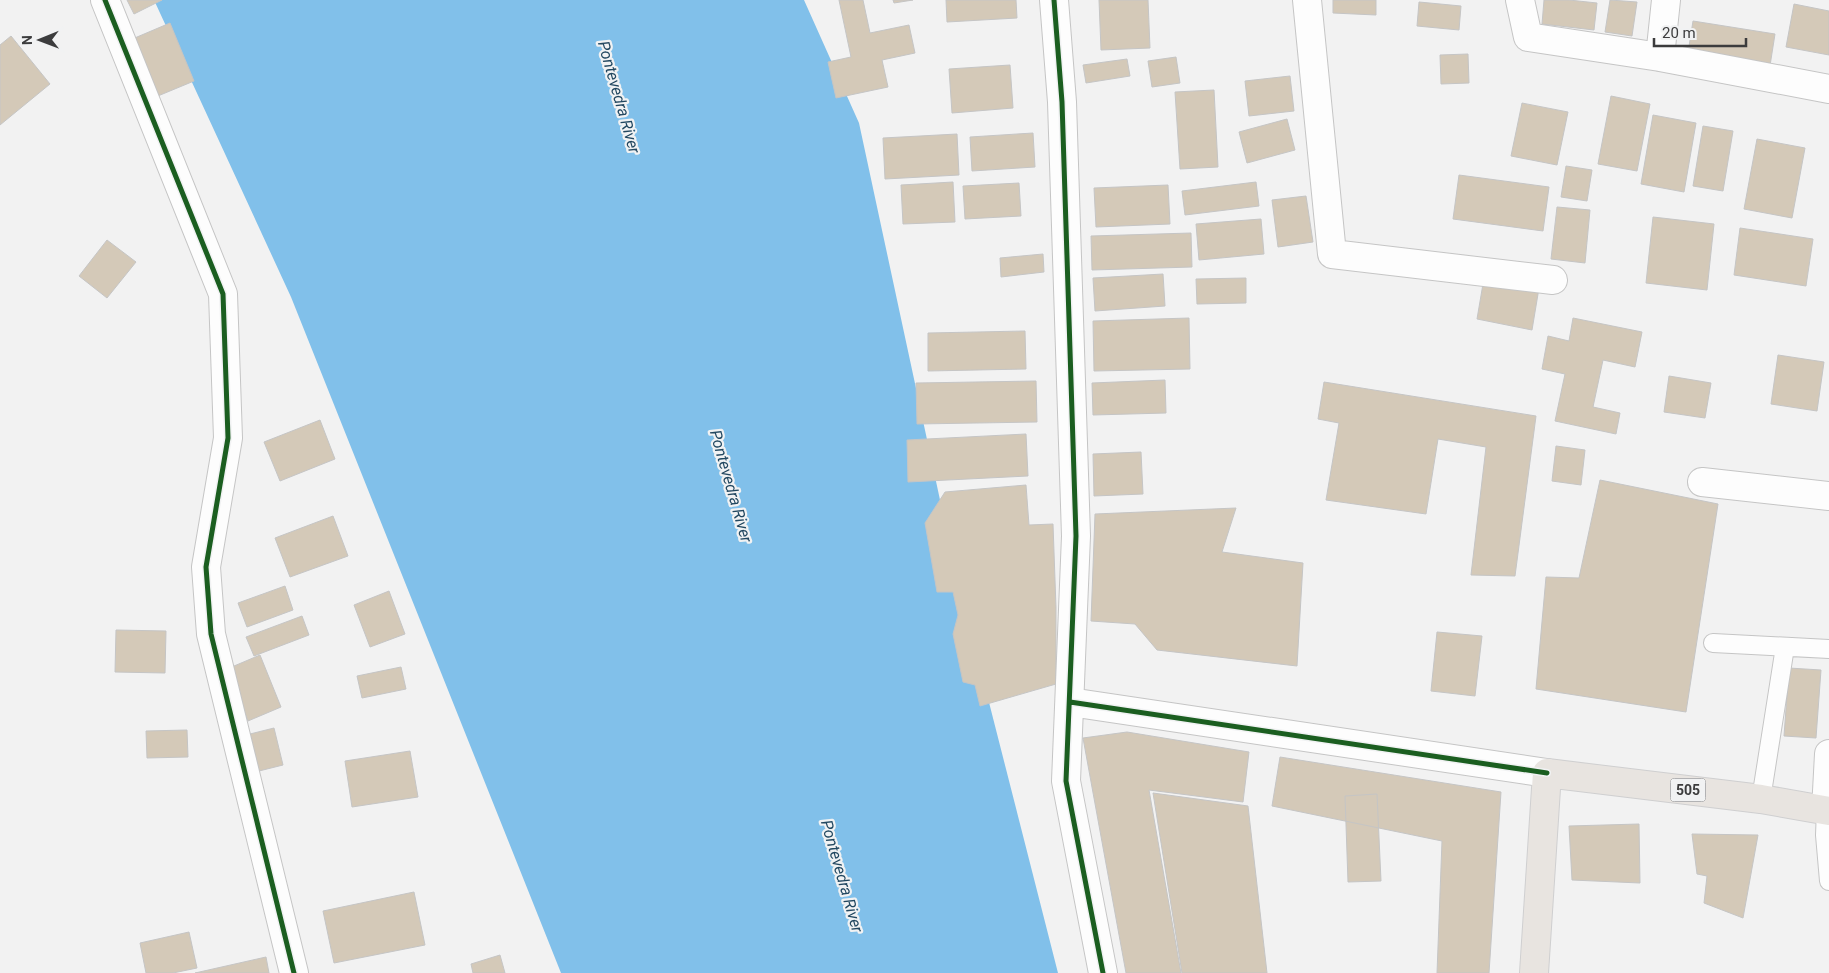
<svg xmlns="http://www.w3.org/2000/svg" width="1829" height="973" viewBox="0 0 1829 973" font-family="Roboto,sans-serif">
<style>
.water{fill:#81c0ea}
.building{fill:#d4c9b8;stroke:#c5c5c5}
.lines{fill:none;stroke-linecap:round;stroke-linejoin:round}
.lane-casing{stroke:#c5c5c5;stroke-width:20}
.street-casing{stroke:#c5c5c5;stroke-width:30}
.primary-casing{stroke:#cfcfd0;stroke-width:30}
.lane{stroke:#fdfdfd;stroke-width:18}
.street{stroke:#fdfdfd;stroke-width:28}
.primary{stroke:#e8e4e0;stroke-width:28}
.cycleway-casing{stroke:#f1f2f3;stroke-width:8}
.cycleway{stroke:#1b5e20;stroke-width:5}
.labels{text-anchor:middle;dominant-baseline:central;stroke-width:4.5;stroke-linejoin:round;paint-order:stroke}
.shield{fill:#f1f2f3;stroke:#727374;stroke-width:1}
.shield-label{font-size:14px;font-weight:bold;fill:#3c3c3d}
.water-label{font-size:16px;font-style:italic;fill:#214760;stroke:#f1f2f3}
</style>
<rect width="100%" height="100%" fill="#f2f2f2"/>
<path class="water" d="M154 0H804L859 123 954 565 1058 973H561L291 297Z"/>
<path class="building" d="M127 0H162L134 14Z
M839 0H863L870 33 909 25 915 53 882 60 888 87 836 98 828 62 851 57Z
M893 0H913L894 3Z
M946 0H1016L1017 18 947 22Z
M1099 0H1148L1150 48 1101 50Z
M1333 0H1376V15L1333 13Z
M1544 0H1569L1597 3 1594 30 1542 24Z
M1610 0 1637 2 1632 36 1605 32Z
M1419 2 1461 6 1459 30 1417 26Z
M1794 4 1829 11V55L1786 47Z
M1693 21 1775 34 1769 72 1687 59Z
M170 23 194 81 153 98 130 40Z
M11 36 50 84 0 125V45Z
M1468 54 1469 83 1441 84 1440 55Z
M1176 57 1180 83 1152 87 1148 61Z
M1127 59 1130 76 1086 83 1083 65Z
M1010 65 1013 108 952 113 949 69Z
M1290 76 1294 111 1249 116 1245 81Z
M1214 90 1218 167 1180 169 1175 92Z
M1611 96 1650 104 1637 171 1598 164Z
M1522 103 1568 112 1557 165 1511 156Z
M1653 115 1696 123 1684 192 1641 184Z
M1287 119 1295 150 1247 163 1239 132Z
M1703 126 1733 131 1723 191 1693 186Z
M1033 133 1035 167 972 171 970 137Z
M957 134 959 175 885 179 883 138Z
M1757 139 1805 148 1792 218 1744 209Z
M1566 166 1592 170 1587 201 1561 197Z
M1459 175 1549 187 1543 231 1453 219Z
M953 182 955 222 903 224 901 185Z
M1256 182 1259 206 1185 215 1182 191Z
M1019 183 1021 216 965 219 963 186Z
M1168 185 1170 224 1096 227 1094 188Z
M1306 196 1313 242 1278 247 1272 200Z
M1557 207 1590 210 1585 263 1551 259Z
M1653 217 1714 224 1707 290 1646 283Z
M1261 219 1264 254 1199 260 1196 224Z
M1740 228 1813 239 1806 286 1734 275Z
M1191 233 1192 267 1092 270 1091 236Z
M107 240 136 262 107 298 79 276Z
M1043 254 1044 272 1001 277 1000 258Z
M1163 274 1165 306 1095 311 1093 278Z
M1246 278V303L1197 304 1196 279Z
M1484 278 1539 288 1532 330 1477 319Z
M1189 318 1190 369 1094 371 1093 321Z
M1573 318 1642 332 1635 367 1603 360 1593 407 1620 413 1616 434 1555 421 1565 374 1542 369 1548 336 1569 341Z
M1025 331 1026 369 928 371V333Z
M1778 355 1824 362 1817 411 1771 404Z
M1669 376 1711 383 1705 418 1664 412Z
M1165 380 1166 413 1093 415 1092 383Z
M1036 381 1037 422 917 424 916 383Z
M1324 382 1536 416 1515 576 1471 575 1486 447 1438 439 1426 514 1326 500 1339 423 1318 419Z
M320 420 335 459 280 481 264 442Z
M1026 434 1028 476 908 482 907 440Z
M1556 446 1585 450 1581 485 1552 481Z
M1141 452 1143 494 1094 496 1093 454Z
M1600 480 1718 504 1686 712 1536 689 1546 577 1579 578Z
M1026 485 1029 525 1053 524 1056 608V684L980 706 975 685 963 682 953 634 958 615 953 592H937L925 523 945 492Z
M1236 508 1222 552 1303 563 1297 666 1157 650 1135 624 1091 621 1095 514Z
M333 516 348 556 290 577 275 538Z
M285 586 293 610 247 627 238 603Z
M389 591 405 634 370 647 354 605Z
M302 616 309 635 254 656 246 637Z
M116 630 166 631 165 673 115 672Z
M1437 632 1482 636 1475 696 1431 691Z
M260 655 281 707 248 721 227 669Z
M401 667 406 689 362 698 357 676Z
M1789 668 1821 670 1816 738 1784 736Z
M274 728 283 765 259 771 250 734Z
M187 730 188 757 147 758 146 731Z
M1127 732 1249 752 1243 802 1149 790 1181 973H1126L1083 738Z
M410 751 418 797 352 807 345 761Z
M1280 757 1501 792 1489 973H1437L1442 841 1272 806Z
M1153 793 1248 806 1267 973H1182Z
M1377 794 1381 881 1348 882 1345 796Z
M1639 824 1640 883 1572 880 1569 826Z
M1692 834 1758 835 1743 918 1704 903 1707 876 1697 874Z
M414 892 425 945 334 963 323 911Z
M189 932 197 968 173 973H146L140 943Z
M500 955 505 973H473L471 964Z
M266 957 269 973H195Z"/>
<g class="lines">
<g class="lane-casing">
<path id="lane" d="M1713 643 1829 649
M1761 799 1785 647
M1826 810 1825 835 1829 881"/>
</g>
<g class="street-casing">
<path id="street" d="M105 0 223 294 228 438 206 567 211 634 294 973
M1054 0 1062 102 1076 536 1066 781 1103 973
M1307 0 1332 254 1553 280
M1520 0 1528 37 1660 57 1829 89
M1660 57 1666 0
M1702 482 1829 496
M1070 702 1547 773
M1826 810 1829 754"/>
</g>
<g class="primary-casing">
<path id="primary" d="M1534 973 1547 773 1761 799 1829 811"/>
</g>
<use href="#lane" class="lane"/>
<use href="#street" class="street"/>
<use href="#primary" class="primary"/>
<g class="cycleway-casing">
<path id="cycleway" d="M105 0 223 294 228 438 206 567 211 634 294 973
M1054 0 1062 102 1076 536 1066 781 1103 973
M1070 702 1547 773"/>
</g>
<use href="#cycleway" class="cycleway"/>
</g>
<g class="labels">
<rect class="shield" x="1670.5" y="778.5" width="35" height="23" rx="4"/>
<g class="shield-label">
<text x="1688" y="790">505</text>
</g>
<g class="water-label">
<text transform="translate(619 97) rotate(74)">Pontevedra River</text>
<text transform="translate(731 486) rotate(74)">Pontevedra River</text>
<text transform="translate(842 876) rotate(74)">Pontevedra River</text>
</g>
</g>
<g transform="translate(40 40) rotate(269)" stroke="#f1f2f3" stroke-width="4" paint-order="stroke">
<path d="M0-4L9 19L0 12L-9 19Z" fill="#3c3c3d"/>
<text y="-8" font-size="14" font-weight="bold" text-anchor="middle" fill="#3c3c3d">N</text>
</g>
<path d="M1654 38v8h92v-8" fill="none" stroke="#3c3c3d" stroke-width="2.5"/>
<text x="1662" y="38" font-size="15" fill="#3c3c3d" stroke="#f1f2f3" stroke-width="4" paint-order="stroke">20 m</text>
</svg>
